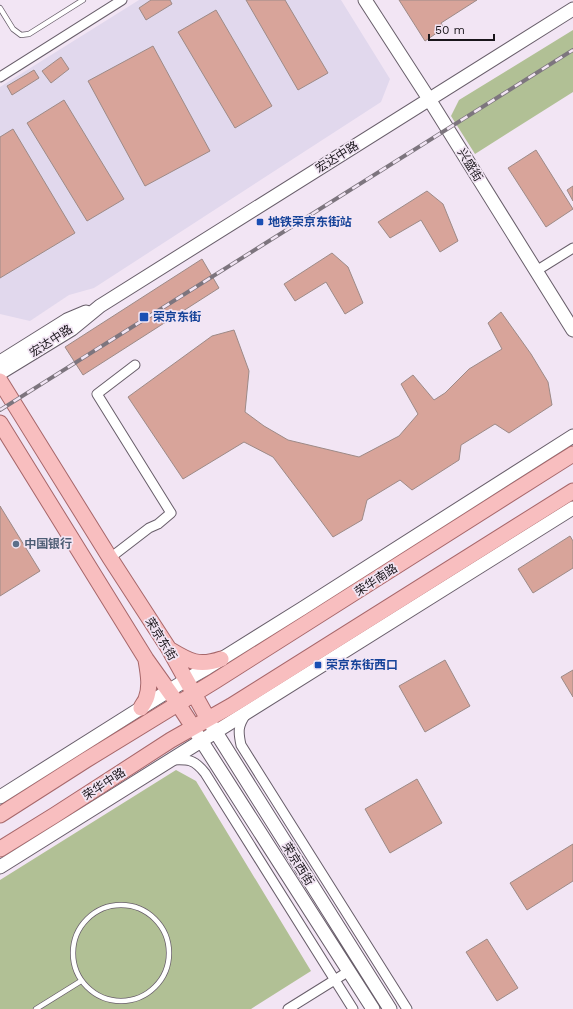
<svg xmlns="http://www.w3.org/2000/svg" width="573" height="1009" viewBox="0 0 573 1009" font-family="'Work Sans','Noto Sans SC',sans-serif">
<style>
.industrial{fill:#e1d8ed}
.green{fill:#b1c095}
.building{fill:#d8a49a;stroke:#9d8a87}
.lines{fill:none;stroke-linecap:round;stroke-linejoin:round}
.lane-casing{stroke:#685e6a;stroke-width:6}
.street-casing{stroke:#685e6a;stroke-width:11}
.secondary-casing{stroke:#685e6a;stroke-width:15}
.primary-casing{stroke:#a7676a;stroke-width:17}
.lane{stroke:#fff;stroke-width:4.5}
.street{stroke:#fff;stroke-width:9}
.secondary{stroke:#fff;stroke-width:13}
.primary{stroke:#f8bebf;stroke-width:15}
.rail-casing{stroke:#7d757e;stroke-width:4}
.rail{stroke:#f2e5f4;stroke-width:2.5;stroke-dasharray:8;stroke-linecap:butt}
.transit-dot{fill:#1a4fb4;stroke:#f2e5f4;stroke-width:1.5}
.service-dot{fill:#5c6f8a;stroke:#f2e5f4;stroke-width:1.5}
.labels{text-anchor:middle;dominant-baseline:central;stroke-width:3.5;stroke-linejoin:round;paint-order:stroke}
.street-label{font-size:12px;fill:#19151a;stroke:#f2e5f4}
.transit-label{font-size:12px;font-weight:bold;fill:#164399;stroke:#f2e5f4;text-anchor:start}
.service-label{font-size:12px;font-weight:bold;fill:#4e5e75;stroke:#f2e5f4;text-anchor:start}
</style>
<rect width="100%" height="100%" fill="#f2e5f4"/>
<path class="industrial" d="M139 0H341L390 79 381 102 94 288 69 295 30 321 0 314V87Z"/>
<path class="green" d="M573 30V92L475 154 451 116 459 100Z
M176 770 196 781 311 971 251 1009H0V880Z"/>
<path class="building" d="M151 0H170L172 4 146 20 139 8Z
M246 0H285L328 73 298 90Z
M399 0H477L441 23 444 28 425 41Z
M216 10 272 106 235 128 178 32Z
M153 46 210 151 145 186 88 81Z
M61 57 69 69 51 83 42 71Z
M34 70 39 78 12 95 7 86Z
M64 100 124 199 87 221 27 123Z
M13 129 75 233 0 278V137Z
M536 150 573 209 546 227 508 168Z
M573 186V201L567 190Z
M427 191 443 204 458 241 440 252 421 220 390 238 378 222Z
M332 253 348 267 363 303 345 314 326 282 295 301 284 284Z
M202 259 219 288 83 375 65 347Z
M501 312 531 354 548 382 552 405 509 433 495 424 461 445 459 460 412 490 400 480 367 500 362 520 333 537 307 502 273 457 244 442 183 479 128 397 212 336 234 330 249 371 245 412 264 426 288 440 359 457 399 436 418 414 401 384 413 375 434 400 445 393 469 369 502 349 488 323Z
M0 506 40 571 0 596Z
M570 536 573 541V568L533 593 518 569Z
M445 660 470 706 425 732 399 686Z
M573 670V697L561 677Z
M417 779 442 823 390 853 365 809Z
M573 844V881L527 910 510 883Z
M487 939 518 988 497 1001 466 952Z"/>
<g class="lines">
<g class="lane-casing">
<path id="lane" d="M0 8 13 29 21 35 29 34 83 0
M73 953a48 48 0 1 1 96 0a48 48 0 1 1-96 0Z
M36 1009 81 981"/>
</g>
<g class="street-casing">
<path id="street" d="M0 77 122 0
M536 271 573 248
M110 558 149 528 158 524 171 513 97 394 135 365
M246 714C238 726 238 731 241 745L407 1009
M171 760C188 759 194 759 205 773L353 1009
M288 1009 349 971"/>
</g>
<g class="secondary-casing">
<path id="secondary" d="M365 0 429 99 573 330
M0 362 67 320 86 312
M0 373 72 329 100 306 573 9
M212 726 390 1009
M197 734 373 1009
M0 797 141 708 186 680 207 668 303 608 573 436
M0 867 573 508"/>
</g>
<g class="primary-casing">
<path id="primary" d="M0 381 110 558 169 649 208 719
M0 423 146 659 178 704 193 727
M169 649C189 661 198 667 221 659
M141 708C142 705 145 702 146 699 151 687 148 672 146 660
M0 815 86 760 215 681 573 454
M0 849 55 815 171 740 231 706 573 491"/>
</g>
<use href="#lane" class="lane"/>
<use href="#street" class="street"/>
<use href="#secondary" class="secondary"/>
<use href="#primary" class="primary"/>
<g class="rail-casing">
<path id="rail" d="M0 410 573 50"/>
</g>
<use href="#rail" class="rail"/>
</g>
<g class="transit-dot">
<rect x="256" y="218" width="8" height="8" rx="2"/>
<rect x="139" y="312" width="10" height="10" rx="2"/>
<rect x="314" y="661" width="8" height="8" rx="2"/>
</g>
<circle class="service-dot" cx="16" cy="544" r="4"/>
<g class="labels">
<g class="street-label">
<text transform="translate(337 157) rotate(-32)">宏达中路</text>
<text transform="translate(470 165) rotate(58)">兴盛街</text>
<text transform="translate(51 341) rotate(-33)">宏达中路</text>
<text transform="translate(376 580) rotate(-33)">荣华南路</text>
<text transform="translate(161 639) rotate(58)">荣京东街</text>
<text transform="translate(104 784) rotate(-33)">荣华中路</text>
<text transform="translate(298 864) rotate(58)">荣京西街</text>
</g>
<g class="transit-label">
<text x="268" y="222">地铁荣京东街站</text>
<text x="153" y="317">荣京东街</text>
<text x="326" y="665">荣京东街西口</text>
</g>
<g class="service-label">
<text x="24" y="544">中国银行</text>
</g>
</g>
<path d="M429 34v6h65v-6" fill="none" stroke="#19151a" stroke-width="2"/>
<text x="435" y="34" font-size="12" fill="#19151a" stroke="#f2e5f4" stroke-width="3" paint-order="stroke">50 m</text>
</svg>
